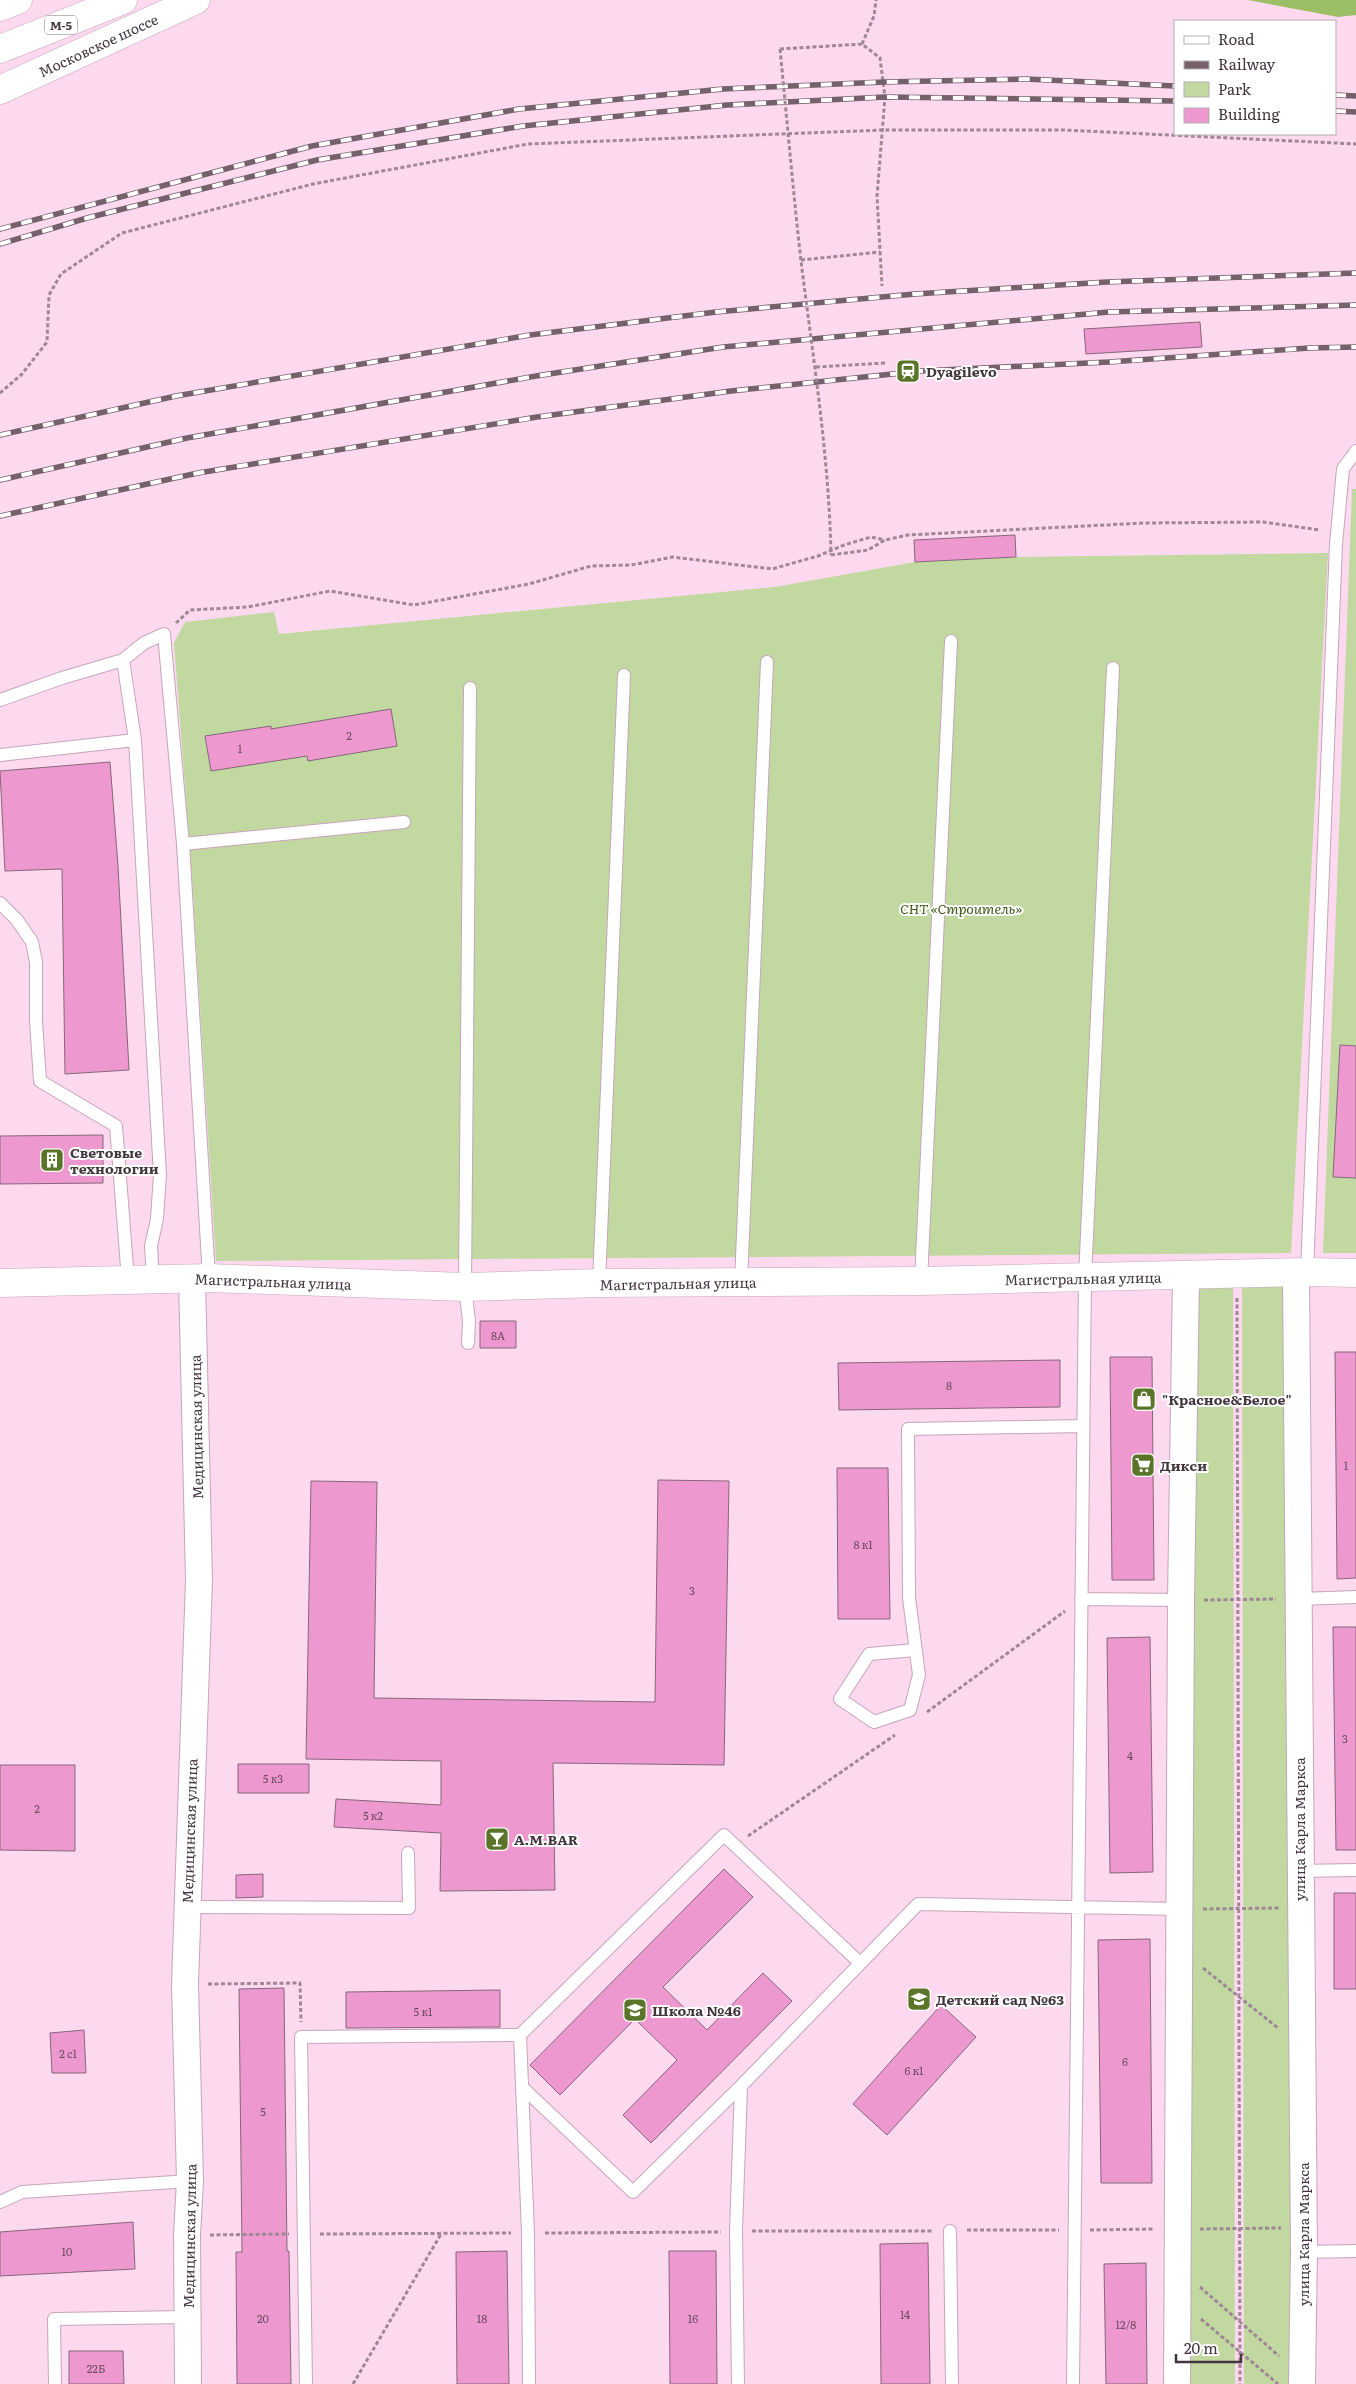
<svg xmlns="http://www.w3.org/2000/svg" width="1356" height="2384" viewBox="0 0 1356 2384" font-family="Literata,serif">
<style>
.green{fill:#c1d9a1}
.forest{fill:#9cbf66}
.building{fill:#ed98cf;stroke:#85677a}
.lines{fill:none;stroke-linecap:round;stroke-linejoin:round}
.service-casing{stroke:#c6a5b9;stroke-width:14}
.minor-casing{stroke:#c6a5b9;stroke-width:28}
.tertiary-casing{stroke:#c6a5b9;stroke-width:29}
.primary-casing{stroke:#c6a5b9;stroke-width:29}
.trunk-casing{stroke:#c6a5b9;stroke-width:29}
.path{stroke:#9f8795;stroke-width:3;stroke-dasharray:4 2.5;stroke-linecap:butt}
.service{stroke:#fff;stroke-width:12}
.minor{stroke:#fff;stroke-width:26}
.tertiary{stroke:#fff;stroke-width:28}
.primary{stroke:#fff;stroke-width:28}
.trunk{stroke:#fff;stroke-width:28}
.rail-casing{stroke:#74616c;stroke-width:5.5}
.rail{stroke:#fff;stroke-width:4;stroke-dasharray:11;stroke-linecap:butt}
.path-bridge{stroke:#9f8795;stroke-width:3;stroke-dasharray:4 2.5;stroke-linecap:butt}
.labels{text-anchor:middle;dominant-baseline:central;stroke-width:4;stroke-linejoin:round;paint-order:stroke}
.number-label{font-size:11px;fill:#6d4e62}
.shield{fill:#fff;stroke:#7b7277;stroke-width:1}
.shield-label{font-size:12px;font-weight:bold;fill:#42353d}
.street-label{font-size:14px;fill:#42353d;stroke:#fff}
.poi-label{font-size:14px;font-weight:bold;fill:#42353d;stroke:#fff;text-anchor:start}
.park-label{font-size:14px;font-style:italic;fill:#425819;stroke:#fff}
</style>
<rect width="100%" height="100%" fill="#fcd9ee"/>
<path class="green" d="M1352 489H1356V1253H1323Z
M1328 553 1291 1253 216 1261 191 863 174 643 185 622 274 612 279 634 775 587 915 562 1016 557Z
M1187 1278H1233L1235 2384H1189Z
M1242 1278H1292L1294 2384H1244Z"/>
<path class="forest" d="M1248 0H1356V15L1338 17Z"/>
<path class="building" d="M1200 322 1202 347 1086 354 1084 329Z
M1015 535 1016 557 915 562 914 540Z
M391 709 397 746 308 761 307 756 211 771 205 736 271 726V729Z
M110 762 118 866 129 1070 65 1074 62 869 5 871 0 771Z
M1340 1045 1356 1046V1178L1333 1177Z
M103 1135V1183L0 1184V1136Z
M480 1321H516V1348H480Z
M1335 1352H1356V1578L1337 1579Z
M1110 1357H1152L1154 1580H1112Z
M1060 1360V1407L839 1410 838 1363Z
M837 1468H888L890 1619H838Z
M658 1480 729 1481 724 1765 553 1763 555 1890 440 1891 441 1833 334 1827 336 1799 441 1805V1761L306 1759 311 1481 377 1482 374 1698 655 1702Z
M1333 1627H1356V1850H1336Z
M1150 1637 1153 1872 1110 1873 1107 1638Z
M238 1764H309V1793H238Z
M0 1765H75V1851L0 1850Z
M724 1869 753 1897 663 1987 707 2030 763 1973 792 2001 651 2143 623 2115 677 2060 635 2019 560 2095 530 2065Z
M263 1874V1897L236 1898V1875Z
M1334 1893H1356V1989H1334Z
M1150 1939 1152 2183H1101L1098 1940Z
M284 1988 287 2251H289L291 2384H237L236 2252H242L239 1989Z
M500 1990V2027L346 2028V1992Z
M941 2005 976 2037 887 2135 853 2104Z
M84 2030 86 2073H52L50 2033Z
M133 2222 135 2269 0 2276V2232Z
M928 2243 930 2384H881L880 2244Z
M507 2251 509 2384H457L456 2252Z
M669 2251H716L717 2384H670Z
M1146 2263 1147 2384H1106L1104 2264Z
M69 2351H123L124 2384H69Z"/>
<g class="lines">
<g class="service-casing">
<path id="service" d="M0 700 62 678 123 660
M0 755 135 740
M0 903 17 920 32 942 36 962V1021L40 1081 116 1126 128 1280
M1307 1272 1336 544 1343 469 1356 451
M209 1278 183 844 404 822
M153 1280 151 1246 157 1219 160 1175 135 740 123 660 144 643 164 634 183 844
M921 1281 951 641
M741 1282 767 662
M599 1283 624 675
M468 1343 469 1321 465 1287 470 688
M1081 1599 1181 1600
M1299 1599 1356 1597
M915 1650 869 1654 840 1699 874 1722 910 1710 919 1675 909 1598 908 1429 1083 1426
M1299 1871 1356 1870
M186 1907 409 1908 408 1853
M520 2035 528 2233 529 2384
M522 2087 633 2192 741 2086
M0 2202 22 2192 190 2181
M950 2231 952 2384
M1304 2252 1356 2251
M55 2384 54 2319 188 2317
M306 2384 301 2037 520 2035 724 1835 860 1963
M738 2384 736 2231 741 2086 918 1904 1179 1909
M1073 2384 1085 1278 1113 668"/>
</g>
<g class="minor-casing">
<path id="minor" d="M1296 1273 1304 2252 1302 2384
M188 2384 187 2235 190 2181 185 1984 199 1580 192 1279
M1177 2384 1181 1600 1186 1276"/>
</g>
<g class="tertiary-casing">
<path id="tertiary" d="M0 1283 209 1278 465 1287 599 1283 921 1281 1307 1272 1356 1273"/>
</g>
<g class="primary-casing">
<path id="primary" d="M0 90 196 0"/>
</g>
<g class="trunk-casing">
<path id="trunk" d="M0 7 18 0
M0 49 123 0"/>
</g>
<path class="path" d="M862 44 874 16 876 0
M780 49 862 44 880 58 885 97 877 196 882 286
M801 260 880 252
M816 367 885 363
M0 393 22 374 47 342 49 295 61 274 122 233 313 184 528 144 882 130H1064L1356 144
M831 555 868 550 885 540 908 535 1144 523 1263 522 1320 530
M176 623 190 610 248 607 330 591 414 605 529 584 591 566 631 565 673 557 772 569 818 556 844 545 871 537 885 540
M1237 1298 1240 2384
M1204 1600 1276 1599
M927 1712 1065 1611
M748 1836 895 1735
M1203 1909 1279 1908
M1203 1968 1278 2028
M208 1984 300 1983 301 2022
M1200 2229 1281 2228
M967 2230H1059
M1090 2230 1154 2229
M752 2231H934
M545 2233 721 2232
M320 2234 511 2233
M210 2235 289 2234
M1200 2287 1279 2356
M1201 2319 1278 2384
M353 2384 441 2234"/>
<use href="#service" class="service"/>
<use href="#minor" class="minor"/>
<use href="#tertiary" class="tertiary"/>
<use href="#primary" class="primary"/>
<use href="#trunk" class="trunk"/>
<g class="rail-casing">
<path id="rail" d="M1335 95 1356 96
M1335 111 1356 112
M0 229 312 146 519 109 723 89 884 82 1026 79 1175 86
M0 244 87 218 317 160 523 126 727 105 885 97 1175 101
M0 435 176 396 530 335 716 312 915 294 1107 282 1356 273
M0 480 187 438 536 376 723 347 1109 312 1356 305
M0 516 198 473 537 417 731 391 921 371 1109 362 1309 348 1356 347"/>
</g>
<use href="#rail" class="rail"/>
<path class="path-bridge" d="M780 49C787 120 793 190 801 261 813 358 829 456 831 555"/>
</g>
<defs>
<g id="station-square" transform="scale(1.25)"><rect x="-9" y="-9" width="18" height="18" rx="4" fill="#5a7529" stroke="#fff"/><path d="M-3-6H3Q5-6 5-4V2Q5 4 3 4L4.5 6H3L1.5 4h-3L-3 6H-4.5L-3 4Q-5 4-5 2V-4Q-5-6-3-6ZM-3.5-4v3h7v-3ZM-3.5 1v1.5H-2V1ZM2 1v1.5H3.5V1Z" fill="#fff"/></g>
<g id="building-square" transform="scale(1.25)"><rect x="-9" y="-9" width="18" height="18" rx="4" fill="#5a7529" stroke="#fff"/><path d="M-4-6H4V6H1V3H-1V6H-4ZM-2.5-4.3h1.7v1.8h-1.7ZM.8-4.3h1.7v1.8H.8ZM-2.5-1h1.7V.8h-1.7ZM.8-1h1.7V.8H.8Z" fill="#fff"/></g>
<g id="shop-square" transform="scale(1.25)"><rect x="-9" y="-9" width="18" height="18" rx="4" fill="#5a7529" stroke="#fff"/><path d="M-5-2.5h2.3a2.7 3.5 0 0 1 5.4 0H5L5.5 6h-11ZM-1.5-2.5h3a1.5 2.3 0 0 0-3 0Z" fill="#fff"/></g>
<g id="supermarket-square" transform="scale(1.25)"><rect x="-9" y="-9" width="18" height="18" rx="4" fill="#5a7529" stroke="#fff"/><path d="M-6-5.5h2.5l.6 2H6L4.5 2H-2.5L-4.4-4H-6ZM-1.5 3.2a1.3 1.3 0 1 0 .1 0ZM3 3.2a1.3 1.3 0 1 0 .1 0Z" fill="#fff"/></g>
<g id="bar-square" transform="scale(1.25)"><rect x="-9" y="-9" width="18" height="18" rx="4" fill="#5a7529" stroke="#fff"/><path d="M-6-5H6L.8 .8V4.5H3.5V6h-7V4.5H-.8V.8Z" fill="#fff"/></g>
<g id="school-square" transform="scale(1.25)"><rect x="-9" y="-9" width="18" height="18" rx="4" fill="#5a7529" stroke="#fff"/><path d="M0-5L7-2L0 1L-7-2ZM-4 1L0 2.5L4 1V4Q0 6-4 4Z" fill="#fff"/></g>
</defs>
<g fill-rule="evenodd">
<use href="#station-square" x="908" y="371"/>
<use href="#building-square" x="52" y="1160"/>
<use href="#shop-square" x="1144" y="1399"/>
<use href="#supermarket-square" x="1143" y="1465"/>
<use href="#bar-square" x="497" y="1839"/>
<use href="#school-square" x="919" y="1999"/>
<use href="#school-square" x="635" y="2010"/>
</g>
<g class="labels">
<g class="number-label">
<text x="349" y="735">2</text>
<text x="240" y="748">1</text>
<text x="498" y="1335">8А</text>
<text x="949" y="1385">8</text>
<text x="1346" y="1465">1</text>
<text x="863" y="1544">8 к1</text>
<text x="692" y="1590">3</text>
<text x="1345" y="1738">3</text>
<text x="1130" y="1755">4</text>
<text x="273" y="1778">5 к3</text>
<text x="37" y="1808">2</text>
<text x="373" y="1815">5 к2</text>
<text x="423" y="2011">5 к1</text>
<text x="68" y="2053">2 с1</text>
<text x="1125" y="2061">6</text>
<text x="914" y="2070">6 к1</text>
<text x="263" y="2111">5</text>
<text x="67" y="2251">10</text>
<text x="905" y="2314">14</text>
<text x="263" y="2318">20</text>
<text x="482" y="2318">18</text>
<text x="693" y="2318">16</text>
<text x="1126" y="2324">12/8</text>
<text x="96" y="2368">22Б</text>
</g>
<rect class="shield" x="45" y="15.5" width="32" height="19" rx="4"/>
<g class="shield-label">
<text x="61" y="25">М-5</text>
</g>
<g class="street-label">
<text transform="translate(98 45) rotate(-25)">Московское шоссе</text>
<text transform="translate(1083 1278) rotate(-1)">Магистральная улица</text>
<text transform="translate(273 1281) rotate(2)">Магистральная улица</text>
<text transform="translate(678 1283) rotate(-1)">Магистральная улица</text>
<text transform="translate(196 1427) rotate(-91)">Медицинская улица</text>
<text transform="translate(1299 1829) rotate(-90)">улица Карла Маркса</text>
<text transform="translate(189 1831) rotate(-88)">Медицинская улица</text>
<text transform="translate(1303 2234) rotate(-90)">улица Карла Маркса</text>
<text transform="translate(189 2236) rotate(-89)">Медицинская улица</text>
</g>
<g class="poi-label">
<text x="926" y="371">Dyagilevo</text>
<text x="70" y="1152">Световые<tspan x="70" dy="16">технологии</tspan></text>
<text x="1162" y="1399">"Красное&amp;Белое"</text>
<text x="1160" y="1465">Дикси</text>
<text x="514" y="1839">А.М.BAR</text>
<text x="936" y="1999">Детский сад №63</text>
<text x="652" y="2010">Школа №46</text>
</g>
<g class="park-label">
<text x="961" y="908">СНТ «Строитель»</text>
</g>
</g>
<rect x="1174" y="20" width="162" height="115" fill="#ffffff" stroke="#b3aeb1"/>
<rect x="1184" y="36" width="25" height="8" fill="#ffffff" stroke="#b3aeb1"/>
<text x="1218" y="45" font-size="15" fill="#42353d">Road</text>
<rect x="1184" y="61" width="25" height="8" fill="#74616c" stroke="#b3aeb1"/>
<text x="1218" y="70" font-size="15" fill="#42353d">Railway</text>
<rect x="1184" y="82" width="25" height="15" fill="#c1d9a1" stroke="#b3aeb1"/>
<text x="1218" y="95" font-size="15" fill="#42353d">Park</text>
<rect x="1184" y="108" width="25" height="15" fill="#ed98cf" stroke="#b3aeb1"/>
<text x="1218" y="120" font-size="15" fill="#42353d">Building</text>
<path d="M1176 2354v8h65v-8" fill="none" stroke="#42353d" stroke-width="2.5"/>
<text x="1184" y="2354" font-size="15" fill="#42353d" stroke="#ffffff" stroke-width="4" paint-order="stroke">20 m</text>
</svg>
